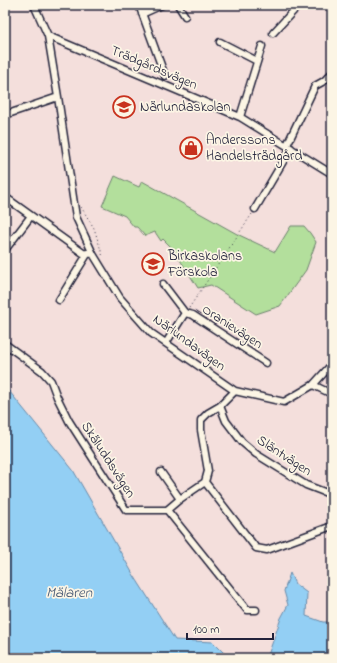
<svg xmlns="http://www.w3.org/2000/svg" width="337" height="663" viewBox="0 0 337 663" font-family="'Indie Flower',sans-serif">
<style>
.green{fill:#b3df9c;stroke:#6a806c}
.water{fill:#93cff4;stroke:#668aaa}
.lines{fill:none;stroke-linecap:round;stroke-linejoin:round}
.minor-casing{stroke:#22223b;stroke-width:9}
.path{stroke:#22223b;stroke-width:1;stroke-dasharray:1 3;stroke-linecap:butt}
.minor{stroke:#fcf5e5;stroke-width:6}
.labels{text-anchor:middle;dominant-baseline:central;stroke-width:3.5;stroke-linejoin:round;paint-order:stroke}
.street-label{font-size:14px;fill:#22223b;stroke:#fcf5e5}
.poi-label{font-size:14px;fill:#22223b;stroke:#fcf5e5;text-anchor:start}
.water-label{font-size:15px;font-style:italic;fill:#445672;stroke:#fcf5e5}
</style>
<rect width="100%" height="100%" fill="#f4dfdc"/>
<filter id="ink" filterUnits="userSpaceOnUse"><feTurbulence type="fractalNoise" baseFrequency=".025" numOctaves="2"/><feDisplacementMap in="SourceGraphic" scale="8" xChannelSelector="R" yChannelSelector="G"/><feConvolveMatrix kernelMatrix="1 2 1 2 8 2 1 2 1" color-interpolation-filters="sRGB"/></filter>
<g filter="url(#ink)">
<path class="green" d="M115 176 139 187 142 181 237 234 275 252 291 226H304L310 233 316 242 306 270 280 306 256 314 211 285 198 288 173 249 163 239 161 241 155 232 145 236 137 227H134L125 216 102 206Z"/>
<path class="water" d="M5 386 73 470 133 574 175 640 213 642 229 658H5Z
M290 573 295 584 307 593 306 616 323 622H332V658H267L281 618 288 605 284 591Z"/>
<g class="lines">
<g class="minor-casing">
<path id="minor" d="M34 5 48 36 58 97 76 217 93 254 120 298 151 333 235 391 284 402 313 385 332 364
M139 5 165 76
M178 5 185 16
M142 14 162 5
M273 33 299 5
M48 36 240 117 332 174
M220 42 257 61
M5 115 58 97
M240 117 262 46
M287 145 315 86 324 81 332 73
M5 197 83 253 93 254
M255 209 291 148
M5 250 31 216
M163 284 185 313
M59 300 88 253
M166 343 185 313 193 315 266 363
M5 344 42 371 51 381 57 397 69 421 126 510H167
M313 385 332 394
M220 406 226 421 242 442 256 454 306 485 332 495
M161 472 180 499 167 510
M205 482 256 548 267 550 332 526
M180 499 205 482 208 471 201 430V420L208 413 220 406 235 391
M167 510 247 610H256"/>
</g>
<path class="path" d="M81 207 94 228 103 257
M189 308 252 214"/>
<use href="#minor" class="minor"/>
</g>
</g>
<defs>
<g id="school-ring" transform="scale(1.15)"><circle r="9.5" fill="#fcf5e5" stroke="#c8321e" stroke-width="1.5"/><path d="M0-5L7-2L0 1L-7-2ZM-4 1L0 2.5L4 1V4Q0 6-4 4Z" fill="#c8321e"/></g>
<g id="shop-ring" transform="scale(1.15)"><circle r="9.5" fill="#fcf5e5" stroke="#c8321e" stroke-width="1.5"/><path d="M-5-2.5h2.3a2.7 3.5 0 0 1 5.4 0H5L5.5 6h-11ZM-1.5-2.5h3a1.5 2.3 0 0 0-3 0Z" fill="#c8321e"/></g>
</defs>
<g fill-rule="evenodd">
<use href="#school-ring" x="124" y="107"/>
<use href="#shop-ring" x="191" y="148"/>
<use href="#school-ring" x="153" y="264"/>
</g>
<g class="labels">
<g class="street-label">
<text transform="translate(154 68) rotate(23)">Trädgårdsvägen</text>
<text transform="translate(232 327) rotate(33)">Oranievägen</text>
<text transform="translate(189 343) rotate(36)">Närlundavägen</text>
<text transform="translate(284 456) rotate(33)">Släntvägen</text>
<text transform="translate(108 460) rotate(57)">Skäluddsvägen</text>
</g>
<g class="poi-label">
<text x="140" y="107">Närlundaskolan</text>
<text x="206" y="140">Anderssons<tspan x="206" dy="16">Handelsträdgård</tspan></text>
<text x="168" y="256">Birkaskolans<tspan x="168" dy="16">Förskola</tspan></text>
</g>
<g class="water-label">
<text x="69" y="593">Mälaren</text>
</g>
</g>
<rect width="337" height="663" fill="none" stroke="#fcf5e5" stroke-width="20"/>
<rect x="10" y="10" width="317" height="643" fill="none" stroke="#22223b" stroke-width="1.5" filter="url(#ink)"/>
<path d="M187 633v6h86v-6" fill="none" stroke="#22223b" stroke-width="2"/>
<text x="193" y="633" font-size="12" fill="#22223b" stroke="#fcf5e5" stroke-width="3" paint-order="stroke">100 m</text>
</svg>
